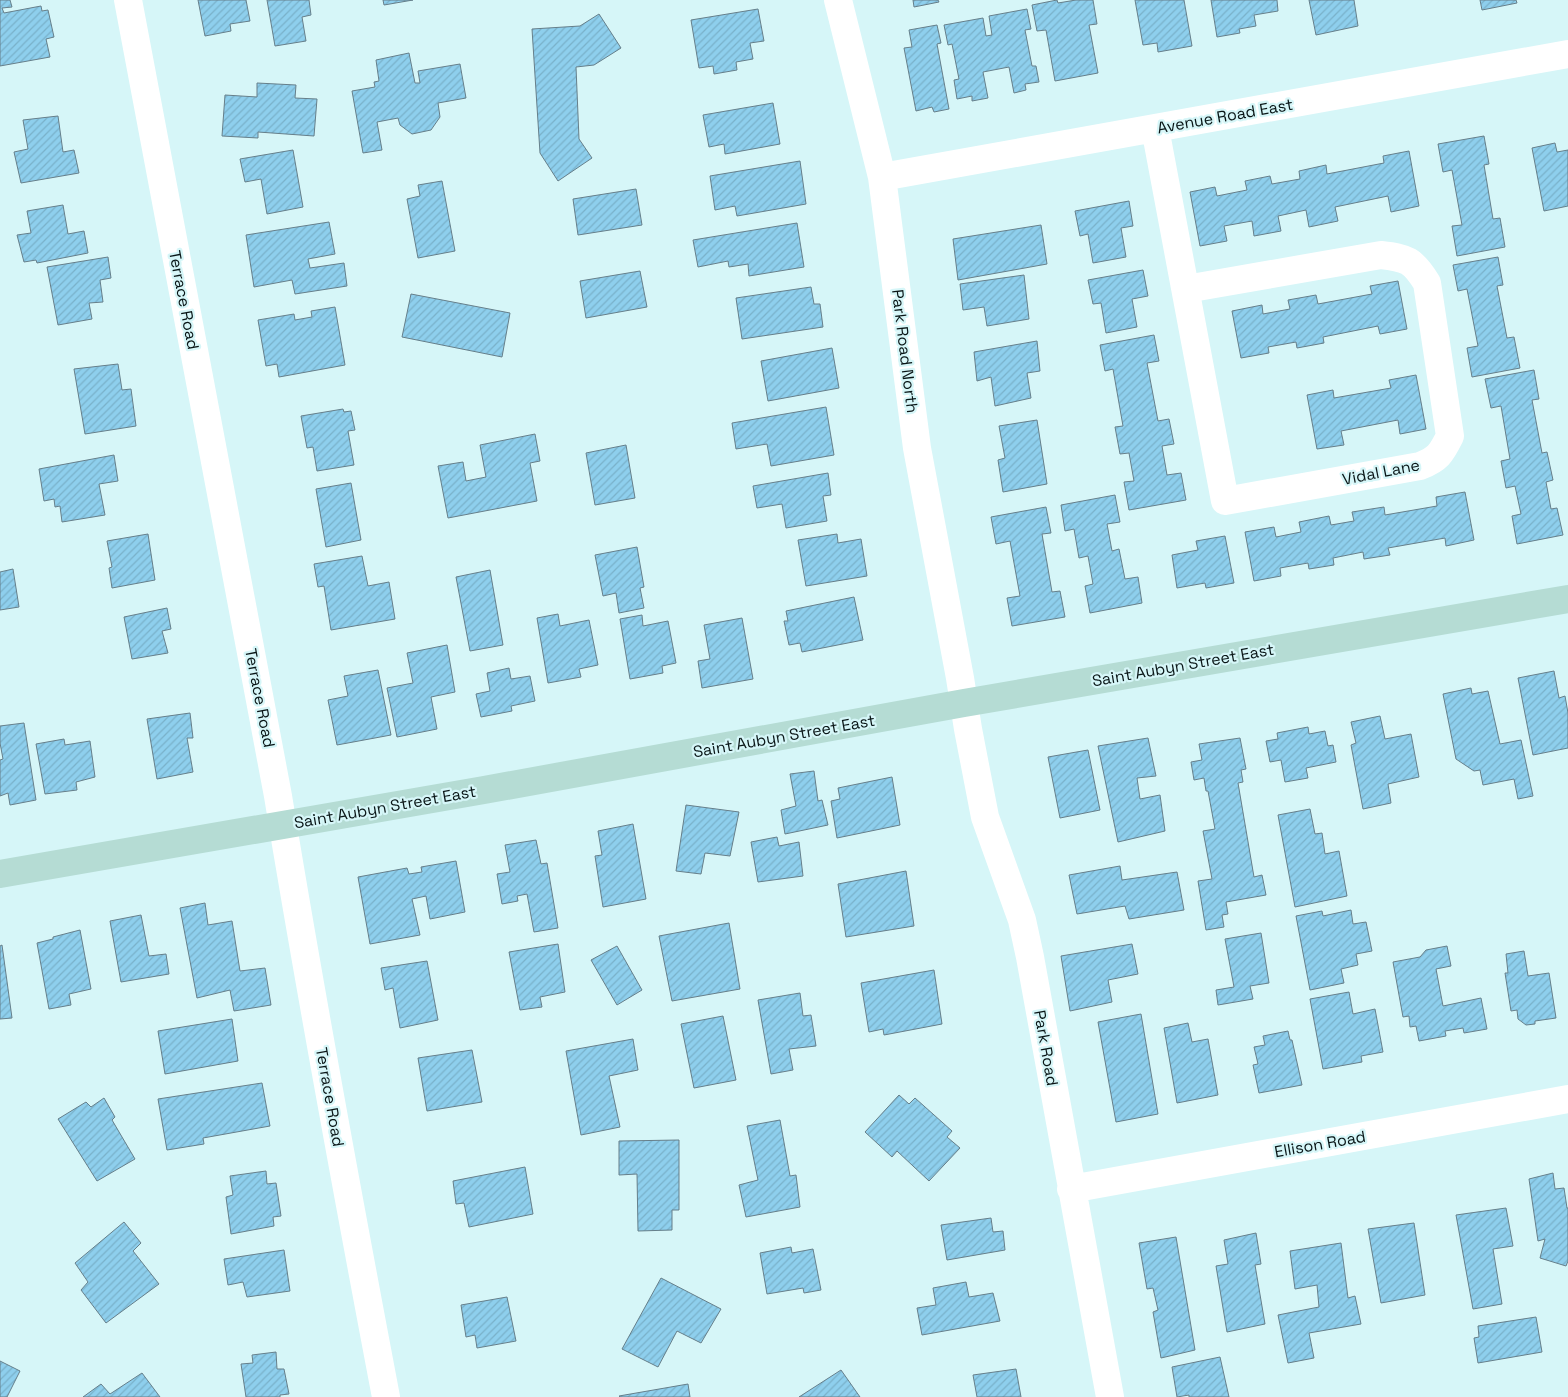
<svg xmlns="http://www.w3.org/2000/svg" width="1568" height="1397" viewBox="0 0 1568 1397" font-family="'Space Grotesk',sans-serif">
<style>
.building{fill:url(#building-hatch);stroke:#667f8a}
.lines{fill:none;stroke-linecap:round;stroke-linejoin:round}
.street{stroke:#fff;stroke-width:28}
.secondary{stroke:#b5dcd4;stroke-width:28}
.labels{text-anchor:middle;dominant-baseline:central;stroke-width:4.5;stroke-linejoin:round;paint-order:stroke}
.street-label{font-size:16px;fill:#091516;stroke:#d6f6f8}
</style>
<defs>
<pattern id="building-hatch" width="6" height="6" patternUnits="userSpaceOnUse" patternTransform="scale(1.25)"><rect width="6" height="6" fill="#8ecfed"/><path d="M-1 1l2-2M0 6l6-6M5 7l2-2" fill="none" stroke="#79b1ca"/></pattern>
</defs>
<rect width="100%" height="100%" fill="#d6f6f8"/>
<path class="building" d="M0 0H10L12 7 2 8 4 13 41 6 42 11 48 10 54 37 46 39 50 57 0 66Z
M198 0H246L250 21 230 24 231 31 205 36Z
M267 0H309L311 15 302 17 306 41 275 46Z
M383 0H413L384 5Z
M913 0H938L939 2 914 7Z
M1057 0 1058 3 1076 0H1093L1097 24 1089 25 1098 73 1055 81 1046 30 1037 31 1032 5Z
M1135 0H1184L1192 46 1158 52 1157 43 1143 45Z
M1211 0H1277L1278 11 1254 15 1256 26 1239 29 1240 33 1217 37Z
M1309 0H1354L1358 26 1316 35Z
M1480 0H1516L1517 3 1482 10Z
M758 9 764 41 750 43 753 59 736 62 737 70 714 74 713 66 699 68 691 20Z
M1027 9 1031 29 1025 30 1032 66H1036L1039 82 1025 84 1026 90 1014 93 1009 67 983 72 988 98 972 101V96L957 99 954 80 959 79 952 44 948 45 944 25 983 18 986 36 992 35 989 16Z
M599 14 621 48 594 65 576 67 579 139 592 158 558 181 540 153 532 29 580 26Z
M937 25 941 43 937 44 949 109 934 112 932 107 916 111 904 48 912 47 909 30Z
M409 53 415 83H420L418 71 460 64 466 98 438 103 440 117 431 130 412 134 400 125 398 118 377 122 382 150 363 153 352 91 375 87 374 82 379 81 376 60Z
M257 83 296 85 295 98 317 99 314 136 258 132V138L222 136 225 95 257 97Z
M773 103 780 144 725 154 724 144 709 147 703 115Z
M58 116 63 152 74 150 79 173 21 183 14 152 28 149 23 120Z
M1484 136 1489 164 1484 165 1493 219 1500 218 1505 247 1457 256 1452 226 1462 225 1452 170 1443 172 1438 144Z
M1555 143 1557 152 1568 150V206L1544 211 1532 148Z
M293 150 303 207 267 214 261 179 245 182 240 159Z
M1409 151 1419 206 1391 212 1388 196 1335 207 1338 221 1309 227 1306 210 1278 216 1281 231 1254 236 1252 221 1224 226 1227 241 1200 246 1190 192 1215 187 1217 196 1247 190 1245 181 1270 176 1272 184 1300 179 1299 171 1326 165 1327 174 1384 163 1383 156Z
M800 161 806 204 737 216 735 206 715 210 710 176Z
M442 181 455 251 418 258 407 199 420 196 418 185Z
M636 189 642 225 578 235 573 199Z
M1129 201 1133 226 1121 228 1126 257 1093 263 1088 234 1080 236 1075 211Z
M63 205 68 234 84 231 88 253 37 263 36 260 24 262 17 235 31 233 27 211Z
M329 222 335 254 308 259 310 268 344 263 347 286 295 294 292 280 254 287 246 235Z
M797 223 804 267 749 276 748 264 729 267 728 261 698 267 693 240Z
M1041 225 1047 264 958 280 953 239Z
M108 257 111 278 100 280 103 302 89 303 92 319 58 325 47 267Z
M1498 257 1503 285 1497 286 1507 338 1514 337 1520 368 1472 377 1467 348 1478 346 1467 289 1458 291 1453 265Z
M1143 270 1148 296 1132 299 1137 327 1106 333 1101 303 1093 304 1088 280Z
M640 271 647 307 586 318 580 281Z
M1024 275 1029 319 987 326 984 307 963 310 960 284Z
M1398 281 1407 329 1380 334 1378 326 1323 337 1324 343 1297 348 1296 342 1268 347 1269 353 1241 358 1232 311 1262 305 1263 314 1290 309 1288 300 1316 295 1318 304 1372 294 1370 286Z
M811 287 814 304H820L823 327 742 339 736 298Z
M411 294 510 313 502 357 402 337Z
M335 307 345 365 279 377 277 364 266 366 258 320 294 314 295 320 312 317 311 311Z
M1154 335 1159 361 1147 363 1158 421 1169 419 1174 444 1162 446 1167 475 1181 473 1186 500 1129 510 1124 482 1134 481 1129 453 1120 454 1115 427 1123 426 1113 369 1105 371 1100 345Z
M1037 341 1040 371 1027 373 1031 398 995 406 991 377 977 381 974 352Z
M832 348 839 388 768 401 761 361Z
M118 364 122 390 131 389 136 426 85 434 74 369Z
M1534 370 1539 399 1532 400 1542 453 1547 452 1553 480 1546 482 1551 509 1557 508 1563 535 1517 544 1512 516 1521 514 1515 486 1506 488 1501 461 1510 459 1501 406 1491 408 1485 379Z
M1416 375 1426 429 1400 434 1398 420 1341 431 1344 445 1317 449 1307 395 1333 390 1334 398 1391 388 1389 380Z
M826 407 834 455 771 466 767 444 736 449 732 423Z
M343 409 344 412 351 411 355 430 348 431 354 465 317 471 313 447 307 448 301 416Z
M1037 420 1047 484 1003 492 998 460 1005 458 999 426Z
M535 434 540 461 530 463 537 501 448 518 438 466 463 462 466 481 486 477 480 445Z
M626 445 635 498 595 505 586 453Z
M114 455 118 481 99 484 105 515 62 522 60 506 55 507 54 499 44 501 39 469Z
M828 473 831 495 823 496 827 521 786 528 782 504 757 508 753 486Z
M351 483 361 540 326 547 316 489Z
M1465 492 1474 540 1446 546 1445 538 1388 548 1390 555 1364 559 1363 552 1333 558 1334 565 1309 569 1308 563 1280 568 1281 576 1254 581 1245 532 1274 527 1276 537 1301 532 1299 522 1329 516 1331 525 1354 521 1352 512 1384 507 1385 515 1437 506 1436 497Z
M1115 495 1120 522 1107 524 1112 551 1119 549 1125 579 1138 577 1142 603 1090 613 1085 586 1093 584 1088 556 1079 558 1074 529 1065 531 1061 505Z
M1046 507 1051 533 1042 534 1052 592 1060 591 1065 617 1012 626 1007 598 1020 596 1010 541 996 544 991 517Z
M148 534 155 580 112 588 109 568 112 567 107 541Z
M837 534 838 543 861 539 867 576 806 586 798 540Z
M1225 536 1234 583 1206 588 1205 583 1177 588 1172 555 1198 550 1196 541Z
M637 547 644 587 640 588 644 608 619 613 616 593 603 596 595 555Z
M362 556 368 586 389 582 395 619 331 630 324 586 318 587 314 564Z
M13 569 19 607 0 610V572Z
M490 570 503 645 470 651 456 577Z
M854 597 863 640 802 652 800 643 789 645 784 621H788L786 611Z
M167 608 171 629 162 631 168 653 132 659 124 617Z
M558 614 560 626 589 620 598 665 579 669 581 677 548 683 537 618Z
M642 615 643 626 668 621 676 663 662 666 663 673 630 679 620 619Z
M742 618 753 679 702 688 698 661 710 659 704 625Z
M447 645 455 692 431 697 437 729 397 737 387 688 413 683 407 653Z
M509 668 511 679 530 676 535 701 511 706 512 711 481 717 476 694 490 691 487 673Z
M378 670 391 735 337 745 328 700 348 696 344 676Z
M1554 671 1559 698 1565 696 1568 713V748L1533 755 1518 678Z
M1471 688 1472 694 1488 691 1500 744 1521 740 1533 796 1518 799 1514 779 1483 785 1480 770 1474 771 1456 759 1443 694Z
M190 713 193 738H187L193 772 157 779 147 719Z
M1380 716 1385 739 1411 734 1419 777 1388 784 1391 803 1363 809 1351 745 1356 743 1351 722Z
M24 723 36 800 10 805 8 793 0 796V760L3 759 0 743V726Z
M1308 727 1309 734 1325 731 1328 746 1333 745 1336 762 1306 768 1308 778 1285 782 1281 760 1270 762 1266 741 1278 739 1277 733Z
M1148 738 1156 776 1137 778 1140 799 1160 795 1165 831 1118 842 1098 746Z
M1240 738 1246 769 1241 770 1243 782 1238 783 1254 877 1262 875 1266 895 1226 902 1228 914 1222 915 1224 927 1206 930 1198 881 1212 879 1203 831 1215 829 1208 791H1206L1204 778 1194 780 1191 762 1202 760 1199 744Z
M64 739 65 745 90 741 95 777 76 782 77 790 45 794 36 744Z
M1088 750 1100 810 1060 818 1048 757Z
M814 771 818 801 822 800 828 825 785 834 781 810 796 806 790 774Z
M892 777 900 825 837 838 831 801 840 799 838 788Z
M686 805 739 812 730 856 705 853 701 874 676 871Z
M1310 809 1315 834 1322 833 1325 854 1339 851 1347 896 1295 907 1278 815Z
M633 824 646 899 603 907 595 856 602 855 598 831Z
M777 837 779 846 799 842 803 876 758 882 751 842Z
M536 840 541 864 547 863 558 928 534 932 527 894 517 896 518 901 502 904 497 874 510 872 505 845Z
M456 861 465 912 430 919 426 896 412 899 420 935 370 944 358 877 407 868 409 874 422 872 421 867Z
M1120 866 1122 880 1177 872 1184 910 1129 919 1125 906 1077 914 1069 875Z
M906 871 914 926 846 937 838 884Z
M205 903 208 925 232 921 240 971 265 968 271 1005 234 1011 230 990 197 998 180 908Z
M1351 910 1353 924 1366 922 1372 951 1356 954 1358 965 1341 969 1344 983 1310 990 1296 916 1322 911 1323 916Z
M141 915 149 956 166 954 169 974 121 982 110 921Z
M729 923 740 989 672 1001 659 936Z
M80 930 91 989 69 994 71 1005 49 1009 37 943 53 939V937Z
M1261 933 1269 983 1250 986 1253 999 1218 1005 1216 990 1234 987 1225 939Z
M558 944 565 992 540 997 542 1007 520 1010 509 952Z
M1132 944 1138 974 1108 980 1112 1002 1070 1011 1061 956Z
M2 945 12 1018 0 1019V946Z
M617 946 642 990 617 1005 591 960Z
M1447 946 1451 966 1436 969 1443 1006 1481 998 1487 1029 1464 1033 1463 1028 1445 1031 1446 1036 1419 1041 1416 1026 1410 1027 1409 1016 1403 1017 1393 962 1420 957 1426 950Z
M1524 951 1528 976 1549 973 1556 1018 1535 1021V1024L1526 1025 1518 1019 1517 1010 1511 1011 1505 973H1508L1506 954Z
M427 961 438 1020 400 1028 393 988 385 990 381 968Z
M934 970 942 1024 884 1035 883 1029 869 1032 861 983Z
M1349 992 1353 1014 1375 1009 1383 1052 1361 1056 1362 1062 1323 1069 1310 999Z
M800 993 803 1016 811 1015 816 1046 789 1049 793 1070 771 1074 758 1000Z
M1141 1014 1158 1114 1116 1122 1098 1022Z
M723 1016 736 1080 694 1088 681 1024Z
M232 1019 238 1061 165 1074 158 1031Z
M1188 1023 1192 1042 1208 1039 1218 1095 1177 1103 1164 1028Z
M1288 1031 1290 1040H1292L1302 1085 1259 1093 1253 1065 1258 1064 1254 1047 1265 1045 1263 1036Z
M633 1039 638 1070 609 1076 620 1127 581 1135 566 1051Z
M472 1050 482 1102 427 1111 418 1058Z
M262 1083 270 1126 203 1138 204 1144 167 1150 158 1099Z
M899 1095 909 1104 915 1098 952 1131 947 1137 960 1148 929 1181 897 1151 892 1157 865 1132Z
M104 1098 115 1117 112 1120 135 1159 97 1181 58 1119 86 1102 91 1107Z
M780 1120 790 1176 796 1175 800 1207 746 1217 739 1185 758 1180 747 1126Z
M679 1140V1210H672V1230L638 1231 637 1174 619 1175V1141Z
M525 1167 533 1214 469 1227 464 1203 456 1204 453 1181Z
M266 1171 267 1184 276 1183 281 1216 273 1217 274 1226 231 1234 226 1197 233 1195 230 1176Z
M1553 1173 1555 1189 1564 1188 1567 1208H1568V1261L1566 1266 1540 1258 1545 1239 1538 1241 1529 1179Z
M1506 1208 1513 1246 1493 1249 1502 1304 1473 1309 1456 1215Z
M991 1218 993 1232 1003 1231 1005 1250 947 1260 941 1225Z
M124 1222 141 1243 133 1251 159 1284 106 1323 81 1290 88 1282 75 1263Z
M1414 1223 1425 1295 1381 1303 1368 1229Z
M1256 1233 1261 1264 1255 1265 1265 1324 1227 1332 1216 1266 1228 1264 1224 1240Z
M1176 1237 1195 1350 1161 1358 1153 1312 1158 1310 1153 1288 1147 1289 1139 1243Z
M1341 1243 1348 1298 1355 1296 1361 1324 1309 1333 1314 1358 1288 1363 1278 1315 1319 1307 1317 1285 1295 1289 1290 1251Z
M791 1247 792 1253 813 1249 821 1290 804 1293 803 1288 767 1294 760 1253Z
M284 1250 290 1291 247 1297 243 1282 228 1285 224 1259Z
M661 1278 721 1309 701 1343 677 1331 658 1367 622 1349Z
M966 1282 969 1297 993 1293 1000 1321 922 1335 917 1308 936 1305 933 1288Z
M507 1297 516 1341 477 1348 475 1335 466 1337 461 1305Z
M1536 1317 1542 1352 1478 1363 1474 1338 1479 1337 1478 1326Z
M276 1352 277 1369H284L289 1394 280 1395V1397H246L241 1364 253 1363 252 1355Z
M1220 1357 1229 1397H1189V1395L1177 1397 1172 1367Z
M0 1361 20 1371 7 1397H0Z
M1016 1369 1021 1397H977L973 1375Z
M841 1370 860 1397H799Z
M142 1373 160 1397H83L101 1384 110 1394Z
M688 1384 690 1397H620L619 1396Z"/>
<g class="lines">
<path class="street" d="M128 0 278 796C311 997 348 1197 386 1397
M838 0 882 177 917 448 960 678 968 729 985 817 1022 920 1030 957 1110 1397
M1155 128 1225 501 1420 466C1438 459 1441 454 1450 436L1427 283C1413 260 1407 258 1381 255L1186 289
M882 177 1568 54
M1071 1189 1568 1099"/>
<path class="secondary" d="M0 874 484 790 964 703 1568 599"/>
</g>
<g class="labels">
<g class="street-label">
<text transform="translate(1225 116) rotate(-10)">Avenue Road East</text>
<text transform="translate(184 300) rotate(79)">Terrace Road</text>
<text transform="translate(905 351) rotate(83)">Park Road North</text>
<text transform="translate(1381 472) rotate(-11)">Vidal Lane</text>
<text transform="translate(1183 665) rotate(-10)">Saint Aubyn Street East</text>
<text transform="translate(260 698) rotate(79)">Terrace Road</text>
<text transform="translate(784 736) rotate(-10)">Saint Aubyn Street East</text>
<text transform="translate(385 807) rotate(-10)">Saint Aubyn Street East</text>
<text transform="translate(1046 1048) rotate(80)">Park Road</text>
<text transform="translate(330 1097) rotate(80)">Terrace Road</text>
<text transform="translate(1320 1144) rotate(-10)">Ellison Road</text>
</g>
</g>
</svg>
